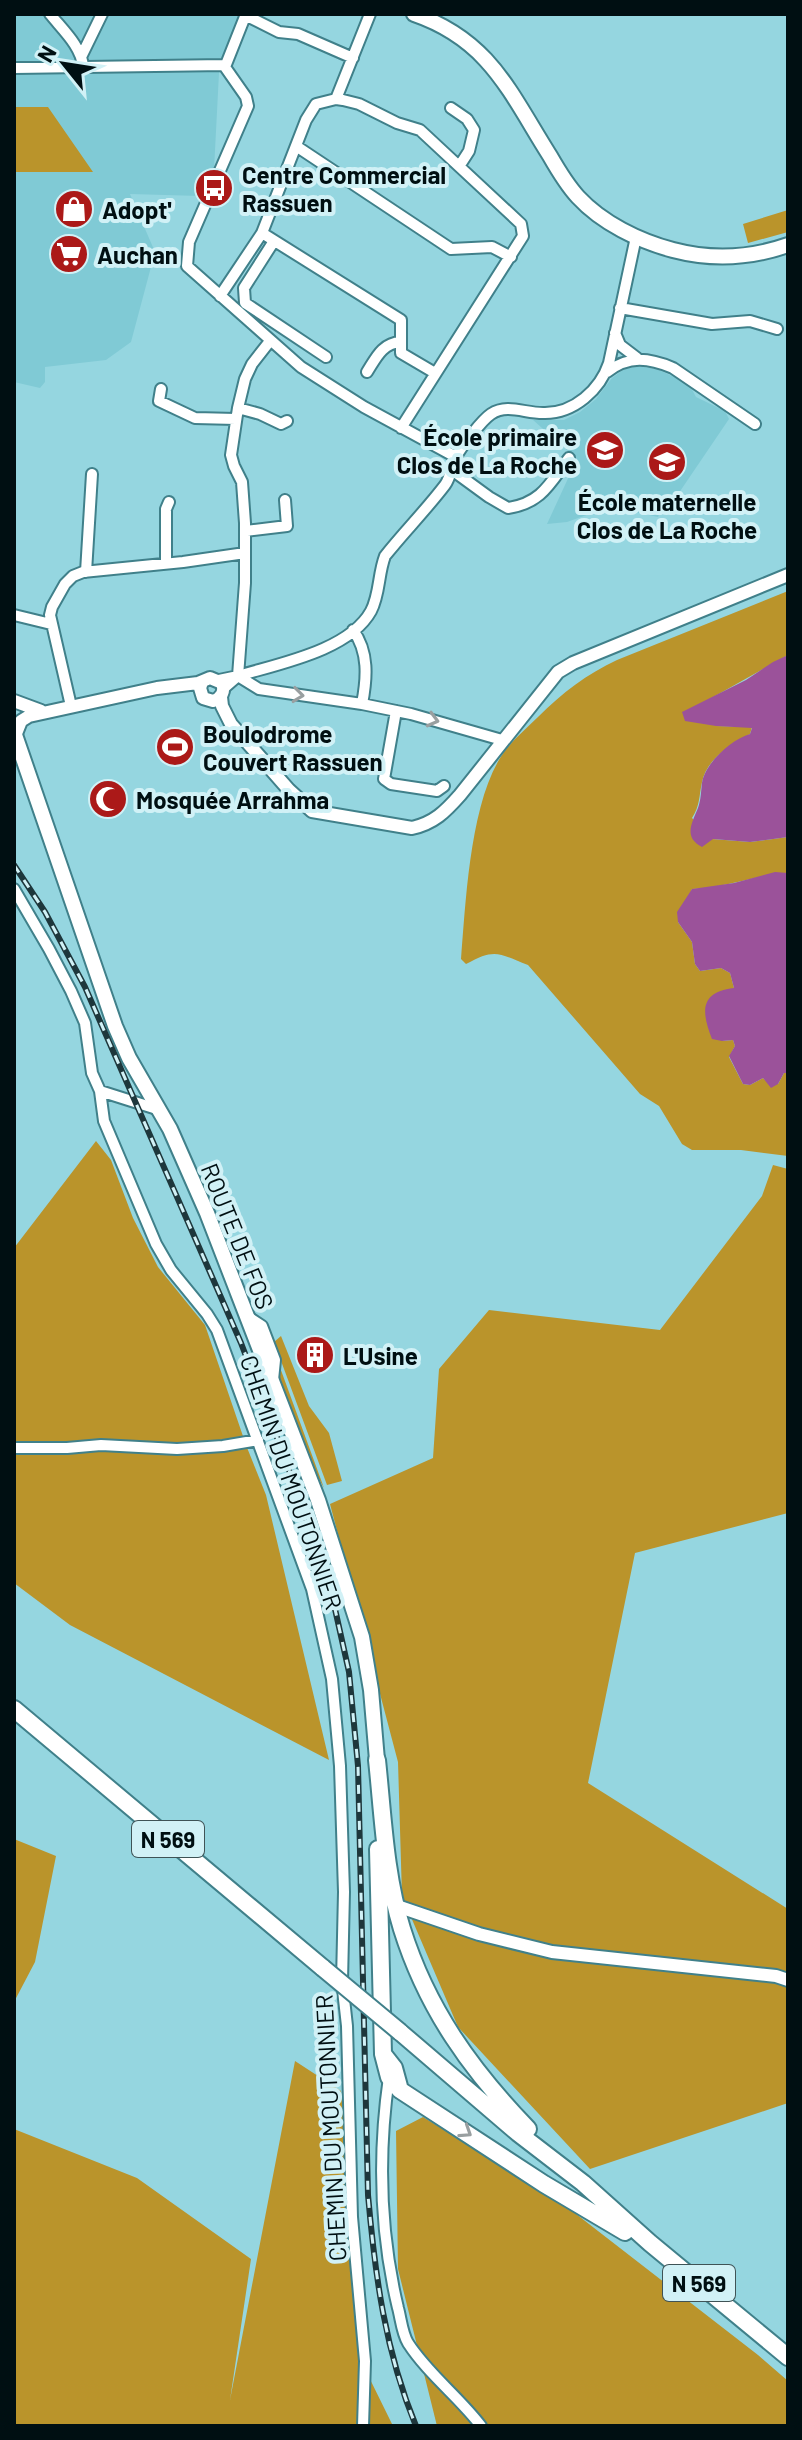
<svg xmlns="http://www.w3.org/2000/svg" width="802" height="2440" viewBox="0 0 802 2440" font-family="Barlow,sans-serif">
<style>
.built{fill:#80cad5}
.green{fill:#ba942b}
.water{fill:#9b529a}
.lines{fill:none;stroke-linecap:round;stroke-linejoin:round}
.minor-casing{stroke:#40808a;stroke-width:14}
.tertiary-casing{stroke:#40808a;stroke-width:16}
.secondary-casing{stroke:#40808a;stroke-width:18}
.primary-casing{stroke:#40808a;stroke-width:20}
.minor{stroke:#fff;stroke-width:10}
.tertiary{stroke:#fff;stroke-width:12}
.secondary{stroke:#fff;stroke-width:14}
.primary{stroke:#fff;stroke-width:16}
.rail-casing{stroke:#1e373c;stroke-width:6}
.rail{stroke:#d1f1f6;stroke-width:3;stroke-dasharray:9;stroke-linecap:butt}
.primary-bridge-casing{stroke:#40808a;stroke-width:20;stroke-linecap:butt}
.primary-bridge{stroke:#fff;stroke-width:16}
.oneway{stroke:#999fa0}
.labels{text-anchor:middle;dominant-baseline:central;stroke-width:8;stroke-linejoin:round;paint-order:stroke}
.shield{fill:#d1f1f6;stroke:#3f5356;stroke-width:2}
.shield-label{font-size:22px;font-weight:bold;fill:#000f12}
.poi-label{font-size:24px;font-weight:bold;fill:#000f12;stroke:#d1f1f6;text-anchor:start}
.street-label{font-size:24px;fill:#000f12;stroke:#d1f1f6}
</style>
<rect width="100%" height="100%" fill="#95d6e0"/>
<path class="built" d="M14 14H240L219 73 214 170 200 196 130 194 155 252 131 342 106 360 45 367V382L40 388 14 382Z
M636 366 657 369 689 384 696 397 725 411 729 419 668 509H661L658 517 630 511 603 512H595L567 522 547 524 577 459 533 420H564L580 412 596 399 612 378 623 370Z"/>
<path class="green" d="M14 107H48L93 172H14Z
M788 210V232L748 243 743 224Z
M788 591V655L708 700 716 726 752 727 750 734C731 745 707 758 702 782 699 796 700 806 692 818L712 839 750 842 788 837V873C756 875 725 888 692 889L678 922 692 942 695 964 700 971 721 968 730 973 734 988 722 1041 733 1040 735 1046 729 1057 743 1084 750 1085 763 1078 767 1082 778 1084 784 1073H788V1156L741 1150H692L682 1144 659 1106 640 1094 528 965C498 953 495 948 466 964L461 959C466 901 470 792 508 747 517 736 528 727 538 717 562 693 587 674 617 660Z
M96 1141 111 1160 133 1218 158 1267 205 1325 246 1445 266 1495 329 1760 70 1625 14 1583V1248Z
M773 1165 788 1169V1513L635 1553 588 1783 788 1909V2103L590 2169 458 2027 402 1896 398 1762 330 1504 433 1458 439 1369 489 1310 660 1330 762 1196Z
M281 1336 309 1406 329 1433 342 1481 327 1485 274 1342Z
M278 1362 324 1488C305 1452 278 1404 278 1362Z
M14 1839 56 1856 35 1962 14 2002Z
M295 2061 341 2091 363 2365 393 2426H14V2129L137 2178 251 2259 230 2400Z
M423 2117 558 2200 758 2355 788 2381V2426H437L398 2269 396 2131Z"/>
<path class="water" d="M788 655V837L750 842 713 839 702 847C683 837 692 823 698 808 701 800 701 791 702 783 705 763 732 739 750 734L752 728 716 726 685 721 682 712 746 680 773 662Z
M775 872 788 873V1073H784L778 1084 771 1088 763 1078 750 1085 743 1084 729 1056 735 1046 733 1040 722 1041 712 1039C701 1011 700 992 734 988L730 973 721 968 700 971 695 964 692 942 678 922 677 912 692 889 734 883Z"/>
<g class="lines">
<g class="minor-casing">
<path id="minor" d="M50 14C62 29 82 47 83 67
M246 14 225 67 246 97 248 106 189 242 187 266 301 367 364 407 456 457
M245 15 279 32 298 34 353 58
M81 57 102 14
M14 68 225 65
M336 99 370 14
M451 108 467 119 474 130 469 151 460 165
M296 146 451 249 492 247 511 257
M262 233 401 320V353L435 373
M274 241 244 288 245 303 326 357
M220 296 262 233 306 120 316 104 336 99 343 100 359 104 397 123 420 130 521 224 523 236 401 428
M620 308 712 324 750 321 777 329
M615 333 620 345 637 358
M367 372C376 358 382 343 401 342
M607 372C629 355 649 358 673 368L755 424
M161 389 159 401 195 418 236 419
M238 408 260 414 281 424 287 421
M452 470 489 497 508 508C542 503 550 483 569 458
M245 531 287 526 285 500
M166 564V509L169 502
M86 572 92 474
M14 615 51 624
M353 630C369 652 367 678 362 704
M238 676C277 664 349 651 371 611 380 594 378 574 385 556 404 532 426 510 445 485 451 477 451 466 456 457 461 447 482 420 491 414 508 403 526 414 545 413 574 413 600 390 609 363L636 237
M238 676 245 583V523L242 482 234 466 231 455 238 408 245 379 252 364 270 341
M238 676 259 689 362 704 411 714 502 740
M219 680 238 676 223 689
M71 706 50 615 52 607 65 584 73 576 83 572 183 562 245 553
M396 711 384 779 391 784 437 791 444 786
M14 889 49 949 71 991 85 1023 92 1073 100 1091 104 1121 156 1244 171 1270 207 1314 217 1330 312 1589 332 1679 340 1766 344 1892 342 1981 347 2026 352 2217 365 2361 363 2426
M100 1091 160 1110
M247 1316 262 1326 275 1360 273 1380
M14 1448H67L101 1445 177 1449 223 1446 258 1440
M389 2077C378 2153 380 2233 398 2308 401 2319 402 2333 408 2343 428 2374 459 2397 481 2426"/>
</g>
<g class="tertiary-casing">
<path id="tertiary" d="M221 697 222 706 231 724 289 790 312 811 412 828C434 823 445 812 460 795L558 672 573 663 788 575
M14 701 41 711
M15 736 21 721 29 716 157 688 198 683 210 678 222 683C225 691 222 698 213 701L203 698 200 688 202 682
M397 1906 479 1934 552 1952 776 1976 788 1980"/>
</g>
<g class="secondary-casing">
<path id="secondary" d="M414 14C490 40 510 93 550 156 558 170 567 185 578 197 602 223 639 241 673 250 711 260 751 258 788 245
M14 732 115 1026 129 1058 170 1129 207 1213 318 1500 362 1637 371 1690 377 1760"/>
</g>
<g class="primary-casing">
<path id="primary" d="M14 1709 323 1968
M377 1760C383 1816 385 1875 402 1929 427 2009 471 2070 528 2129
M378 1849 383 2054 389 2077 400 2090 394 2068 383 2054
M400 2032 518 2133 583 2183 650 2243 788 2357
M400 2090 544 2184 625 2232"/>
</g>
<use href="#minor" class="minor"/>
<use href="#tertiary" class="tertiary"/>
<use href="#secondary" class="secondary"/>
<use href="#primary" class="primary"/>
<g class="rail-casing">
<path id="rail" d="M14 865 45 912 85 987 241 1343 286 1461 335 1609 349 1672 358 1766 368 2195C375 2275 385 2351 416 2426"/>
</g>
<use href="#rail" class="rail"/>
<g class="primary-bridge-casing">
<path id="primary-bridge" d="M323 1968 400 2032"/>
</g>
<use href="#primary-bridge" class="primary-bridge"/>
</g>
<defs><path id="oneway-chevron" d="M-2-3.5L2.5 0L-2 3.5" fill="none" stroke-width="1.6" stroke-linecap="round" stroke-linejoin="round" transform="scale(2)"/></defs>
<g class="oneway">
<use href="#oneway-chevron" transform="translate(298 695) rotate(7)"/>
<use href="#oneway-chevron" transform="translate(433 720) rotate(15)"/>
<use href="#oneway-chevron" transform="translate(466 2132) rotate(33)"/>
</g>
<defs>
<g id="bus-disc" transform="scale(2)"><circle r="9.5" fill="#ab1918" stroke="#d1f1f6"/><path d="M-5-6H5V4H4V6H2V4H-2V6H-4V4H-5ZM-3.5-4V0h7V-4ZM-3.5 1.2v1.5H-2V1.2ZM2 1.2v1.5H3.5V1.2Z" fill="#fff"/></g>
<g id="shop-disc" transform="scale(2)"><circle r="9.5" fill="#ab1918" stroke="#d1f1f6"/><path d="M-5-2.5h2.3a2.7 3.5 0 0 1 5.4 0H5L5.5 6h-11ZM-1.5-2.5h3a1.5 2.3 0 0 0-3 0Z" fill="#fff"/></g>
<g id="supermarket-disc" transform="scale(2)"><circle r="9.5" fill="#ab1918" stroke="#d1f1f6"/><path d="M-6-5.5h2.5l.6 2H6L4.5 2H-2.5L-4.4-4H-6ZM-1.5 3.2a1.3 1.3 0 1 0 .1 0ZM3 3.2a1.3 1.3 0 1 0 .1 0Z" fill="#fff"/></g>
<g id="school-disc" transform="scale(2)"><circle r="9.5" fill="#ab1918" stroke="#d1f1f6"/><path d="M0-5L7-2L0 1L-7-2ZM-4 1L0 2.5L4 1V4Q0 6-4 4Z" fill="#fff"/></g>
<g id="stadium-disc" transform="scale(2)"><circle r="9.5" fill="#ab1918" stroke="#d1f1f6"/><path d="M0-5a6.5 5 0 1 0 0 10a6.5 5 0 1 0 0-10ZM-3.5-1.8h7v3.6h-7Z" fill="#fff"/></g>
<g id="mosque-disc" transform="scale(2)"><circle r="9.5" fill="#ab1918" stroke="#d1f1f6"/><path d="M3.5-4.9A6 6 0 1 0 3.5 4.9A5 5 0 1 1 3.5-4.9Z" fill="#fff"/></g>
<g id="building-disc" transform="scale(2)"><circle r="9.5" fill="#ab1918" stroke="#d1f1f6"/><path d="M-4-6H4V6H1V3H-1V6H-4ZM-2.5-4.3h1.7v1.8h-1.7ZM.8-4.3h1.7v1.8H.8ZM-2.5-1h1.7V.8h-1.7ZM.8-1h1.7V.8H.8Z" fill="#fff"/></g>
</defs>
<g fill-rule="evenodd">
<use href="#bus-disc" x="214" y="188"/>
<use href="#shop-disc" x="74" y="209"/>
<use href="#supermarket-disc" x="69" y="254"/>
<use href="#school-disc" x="605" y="450"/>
<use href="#school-disc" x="667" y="462"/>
<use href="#stadium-disc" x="175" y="747"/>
<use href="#mosque-disc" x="108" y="799"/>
<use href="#building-disc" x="315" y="1355"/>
</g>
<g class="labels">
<g class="shield">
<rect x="132" y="1821" width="72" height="36" rx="6"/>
<rect x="663" y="2265" width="72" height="36" rx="6"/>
</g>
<g class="shield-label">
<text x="168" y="1839">N 569</text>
<text x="699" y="2283">N 569</text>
</g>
<g class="poi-label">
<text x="242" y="174">Centre Commercial<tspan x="242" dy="28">Rassuen</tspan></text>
<text x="102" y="209">Adopt'</text>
<text x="97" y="254">Auchan</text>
<text x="577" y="436" text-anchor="end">École primaire<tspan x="577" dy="28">Clos de La Roche</tspan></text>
<text x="667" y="501" text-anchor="middle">École maternelle<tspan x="667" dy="28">Clos de La Roche</tspan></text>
<text x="203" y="733">Boulodrome<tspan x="203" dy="28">Couvert Rassuen</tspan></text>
<text x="136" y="799">Mosquée Arrahma</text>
<text x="343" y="1355">L'Usine</text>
</g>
<g class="street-label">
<text transform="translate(238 1236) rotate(68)">ROUTE DE FOS</text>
<text transform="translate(292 1482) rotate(71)">CHEMIN DU MOUTONNIER</text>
<text transform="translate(330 2128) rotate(-93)">CHEMIN DU MOUTONNIER</text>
</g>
</g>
<rect width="802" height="2440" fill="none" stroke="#000f12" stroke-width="32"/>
<g transform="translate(64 64) rotate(300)" stroke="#d1f1f6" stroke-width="6" paint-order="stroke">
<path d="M0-6L14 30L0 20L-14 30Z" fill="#000f12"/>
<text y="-12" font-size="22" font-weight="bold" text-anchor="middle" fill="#000f12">N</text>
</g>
</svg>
